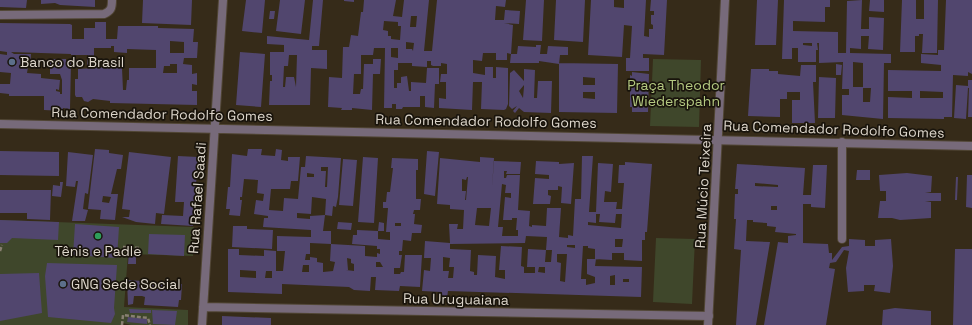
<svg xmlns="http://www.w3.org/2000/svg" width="972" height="325" viewBox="0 0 972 325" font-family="'Space Grotesk',sans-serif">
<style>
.green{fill:#3f472b}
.building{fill:#51466e;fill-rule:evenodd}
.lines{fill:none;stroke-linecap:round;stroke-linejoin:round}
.service-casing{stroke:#514635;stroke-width:10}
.minor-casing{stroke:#514635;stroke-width:10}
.tertiary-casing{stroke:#514635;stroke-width:10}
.path{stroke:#887f71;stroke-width:2.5;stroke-dasharray:4 2;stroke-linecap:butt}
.service{stroke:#776a7a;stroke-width:8}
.minor{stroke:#776a7a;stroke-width:8}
.tertiary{stroke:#776a7a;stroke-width:8}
.service-dot{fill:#5c6f8a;stroke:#19140c;stroke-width:1.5}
.leisure-dot{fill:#2e9e5b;stroke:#19140c;stroke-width:1.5}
.labels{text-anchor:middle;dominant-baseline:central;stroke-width:3.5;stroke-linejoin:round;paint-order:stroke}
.poi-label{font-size:14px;fill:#ddd6cb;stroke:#19140c;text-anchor:start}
.park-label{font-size:14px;fill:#b4c981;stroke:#19140c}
.street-label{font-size:14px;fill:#ddd6cb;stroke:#19140c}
</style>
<rect width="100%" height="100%" fill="#362b19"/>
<path class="green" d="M653 59 701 60 699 127 650 126Z
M0 220 194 227 193 256 128 254 124 307 188 310V325H131L123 323V325H0Z
M656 238 695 239 692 304 653 302Z"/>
<path class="building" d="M0 0H27L26 8 0 7Z
M41 0H95V7L60 5 55 3 41 4Z
M143 0H192L191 25 142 23Z
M246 0H265L262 33 242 31Z
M280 0H305L301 34 276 31Z
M313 0H323L319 46H312V50H327V69L311 68 310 105H269L270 81H272V75H270V52H284V45L267 44V36L309 40ZM289 55H297L296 87 294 77H286L285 87H283L284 66H288Z
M344 0H354V2L344 1Z
M364 0H396L393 16 402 17 404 0H429L424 51H432L437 0H506L505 7 496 6 495 20H504L505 10 520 11 519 24 504 23 513 25 511 54H517L518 46 536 47V45H541L540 54H547L548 46 568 47V55H560L559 64 539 61V63H510L511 54 507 53V60H496V53H483L482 61 473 60V73L485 75V67H493V78H496V67L508 68V104L506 109 504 110 481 109 482 82H473L472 110 439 108V98L446 99V82H440L441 74H447V64L441 63V66H433L431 65V61H427V67L412 66V63H398V70H394V88H397V83H401V77L407 76 409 91H411V82L426 83 427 68H439V84H435L434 108 425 107V96H420V107H403L402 109H396V104H392V108H384L385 48H374L373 55H361V74H354L353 94H360L361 89H363L364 64H373V59H381L380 74H373L372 110 352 108V110H341L342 108 328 107 329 77 342 78 343 47H349L351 35 358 36 361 12H363ZM411 16H417L416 27H410ZM384 21 398 22V26H401L400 40 391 39V36H388V31L383 30ZM406 42 414 43 413 51 412 49H406ZM391 48H398V58L391 57Z
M526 0H544L542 41 523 40Z
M556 0H585L583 42 554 40Z
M591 0H614V7L624 8V0H646L644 36 649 37V29H653V25L651 24V15H654V11H650L651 0H667L664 55 643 54V58H649V71H626V58H630L632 26 624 25 622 57 588 55Z
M757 0H778L776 45H755Z
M784 0H830V7H825V22L793 21V31L838 32V53H846L847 1 862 0 861 29H869V17L884 18 883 50 868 49 869 36H861V49L850 48V53L891 54V63H884L883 119 842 115V95H849V89H842L843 62 819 63V43H817L818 50H816V62H798V48H792V59H782ZM803 43H812V46L803 45ZM853 62 863 63V87H853ZM863 88H871L870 102H863Z
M870 0H884V12L869 11Z
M902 0H916V19H924V0H938L937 53H922L923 34H919V36H915V52H900Z
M946 0H972V74L968 72V76L953 75 952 117H944V119L888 118V97L912 98V91H888V70L941 71V65L921 63V54L938 55V50H944ZM920 91 943 92V98H920Z
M270 11H275L274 19H269Z
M95 22H106V39H117L118 26H158V28L194 29 193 42H198L197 58H184L183 64 192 65V74L197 73V85L192 84V91H197V105L110 103V101L93 99 88 102 84 101 82 97H76L75 95V79H78V69L94 68H87L88 55H71V54L11 52 14 54H31L30 67H28L27 73 41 74V78L60 80 59 90 56 89V91L60 92V94H62V80L60 74H50V59H66V62H71L70 109 63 108V111L44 110V96H9V94L0 93V84H10L11 73 0 72V54L7 55V52L0 51V23L70 24 72 25V39H84V28H95ZM170 41 184 42V53H170ZM111 46H114V52L127 53V49L156 50V68H129V80H127L126 90H123L122 68 94 67V48H111ZM170 64H177V73H163L164 66H170Z
M240 52 265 54 261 107 236 105Z
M559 63 618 64 617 113 559 112ZM583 77 595 78V85H583ZM583 92H595V99L583 98Z
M836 64 842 65 841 75H836Z
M801 65H816V82H813L815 123H792V100H800V92H787V99H780V117L748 116 751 69H769V71H778V74L800 76Z
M524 69 535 70 534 98H537L538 81H552L551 113 524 112 519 108 515 113 513 111 517 106 512 109 509 106 510 73 514 70 524 81ZM524 85V87L523 98 519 91Z
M632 72 649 74 648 112H632V107H630V75L632 76Z
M819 77 836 78 835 118H818Z
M968 80H972V117H968L969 88H968L966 119 954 118 956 85 968 86Z
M95 149 109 150V153L123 155 121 169H117L111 194H118L115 220 100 219 101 210 88 209ZM103 196 111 197 109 203 102 202Z
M248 149H262L261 155 275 156 276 149 282 150 281 160 288 161V157H300L298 181H291L290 189H271L269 210 283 211 284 198 298 199 301 167H305L306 156 341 158 338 197 336 207 333 206 332 216 325 215 326 199 312 197 311 214 297 213V218L310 219V216L325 215 323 231H331V244L365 246V256L377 257V253L380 254V249H377V246L352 244 353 235H357V230L378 231V239L390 240V232H386L388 208H383V202H386L387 192H390L393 168H391L392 158 418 159V170H416V199H421L420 210H414L413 214H415L414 224 422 225 421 233H412L411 241 403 240 402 251H399V255H402L400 268H394V274H400L401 272H404L405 255H422L420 287 400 286 399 291 375 290 376 277H371L370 291 354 290 349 287 282 284V294L228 292V249H239V255L264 256V250L276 251V271H283L285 251H277V236L311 237V230L263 227 264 218H268V216L254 214 256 200 263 201 264 194 257 193 258 180 244 179 242 197H240V200H242L240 216 229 215 230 209H226L228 187H230L232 154 247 156ZM321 167H328L327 187H325L326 171H321ZM307 173 314 174V177H307ZM395 223H401V226H395ZM310 243 331 244 330 261 335 262 333 271 323 272V263L317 262V258L310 257V260H305L306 254H310ZM347 258 351 259V263L354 264V271L346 270H348ZM376 262H380L383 267H376ZM303 265H309V272H302ZM240 270 256 271V278L240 277ZM266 271H272V278H265Z
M0 151 59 152V176L0 175Z
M427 151 439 152 435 196 424 194Z
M68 152 93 155 88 194 85 193 83 209 88 210 85 221H72L78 181H76L75 187 66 186Z
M129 152 171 157 164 214 156 213 155 224 136 222 122 217H129L130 210 122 209Z
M178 156 198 157 193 226 161 224 162 215 183 216 184 202H175Z
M582 156H593L589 212H596L598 163 613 164 611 192 605 191 604 202H617L616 209H622L624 183H618L619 165H625V162L652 164 647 232H645V240H642V261L624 260V253H612V260L595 259V249L588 248V246H583L581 279H586V285L595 283V277L587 274V259H596L595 266 642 267 641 297 448 291 447 298H442V292L422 291 424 270 430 271 431 258H424L425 241 450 243 449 224H458L457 229H463L464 210 450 209V205L437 204 440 158 480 162V157L494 158 492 188 494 161 521 162 520 174H506L507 171H504V178H506L507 175H520L518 210 530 211 529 226 532 227V225L546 226 547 208H561L559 237 568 238V235L573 236 575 199H581ZM467 177H468L466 200H465L466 191H462V179L466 180ZM502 184 506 185 505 193H511V198L505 197 503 220H512V218H517L516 230H518V236H502L503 227H498ZM477 208H491L489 226 475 225ZM596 214H600L599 222 615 223 616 214H622L621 228 588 225V222L596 223ZM526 236 547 237 546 250 528 249 527 267H535V273H524V267L521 266 522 247 501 246 499 270H505V279L495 277 496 256 478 255 477 275H474V272L470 271 471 250 450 249V244L525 243ZM615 239H623L622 247H615ZM567 245H575V248L567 247ZM546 250H552L551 262H545ZM557 254H567L565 282 560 281 561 263 557 262ZM443 257 450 258 449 267H454L453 278H448L449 271H443ZM539 267H545V273L538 272ZM615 275V285H610V276ZM623 279H629V282H623Z
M363 157 378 158 374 223 358 222Z
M343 159 357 160 353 206 339 205Z
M536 161 559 162V164L574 163 571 204 561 203 562 187 558 186V190H548V195L551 196 550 204H533L535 178 549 179V175L535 174Z
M737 164 805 168 803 195H811L813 165H827L825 208 811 207V204H803V243L828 244 829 253H832V260L842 247 849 246V239L865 240V246H875V240L891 239 893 266 890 293 874 291 875 285H864V291L848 292 846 268 849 251 844 250 836 262 830 263 829 268 835 269 826 325H764L778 242 788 243V236L796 235V234L775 232 776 227 767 226V223L753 222V220H747L746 241 770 242 756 325H736L741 250 734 249 736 219H734L735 194H738V189H735ZM755 183 778 185V187L755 186ZM771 206H777V210H771Z
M857 170H870V180H856Z
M907 173 932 176 931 192 925 193H941V201H925L931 202V218L900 220 892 218H878L880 201H886V191H880L879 175Z
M967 175H972V208L966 207Z
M956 177H958L957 200H955Z
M60 182H63L61 197 52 196 53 185 60 186Z
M0 190H51L50 220 27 219V213H0Z
M0 220 59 222 58 240 12 238 7 243H0Z
M338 222 352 223 351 230 337 229Z
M379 222 384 223V231H378Z
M75 224 119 227 117 258 73 255Z
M233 226H247V229L273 230 272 249 232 247Z
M149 234 185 235 184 256 148 254Z
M955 249H972V325H953Z
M129 251 136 252V264H128Z
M47 263 117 265 114 308 115 314 111 323 48 317 45 276Z
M39 273 42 313 0 321V274Z
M127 280 142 281 141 289H145L146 282 182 284 181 300H179L178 307 144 305 145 297 142 296H134L133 304 128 305Z
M895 308 931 311V325H882L883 310Z
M129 309 151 310V313H130Z
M152 310 177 311 175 325 153 324Z
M222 316 271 318V325H222Z
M128 317 147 319V324L127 322Z"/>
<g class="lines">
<g class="service-casing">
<path id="service" d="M0 15 104 14C111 11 112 8 112 0
M842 142V239"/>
</g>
<g class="minor-casing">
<path id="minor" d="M0 124 972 146
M203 307 709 316
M202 325 223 0"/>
</g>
<g class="tertiary-casing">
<path id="tertiary" d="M708 325 725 0"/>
</g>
<path class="path" d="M123 247 140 248
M0 251 2 245
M122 325 123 315 148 318 150 325"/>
<use href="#service" class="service"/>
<use href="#minor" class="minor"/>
<use href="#tertiary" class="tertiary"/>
</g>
<g class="service-dot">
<circle cx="12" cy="62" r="4"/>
<circle cx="63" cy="284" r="4"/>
</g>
<circle class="leisure-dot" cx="98" cy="236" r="4"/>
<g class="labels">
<g class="poi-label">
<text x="20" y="62">Banco do Brasil</text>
<text x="98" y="251" text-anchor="middle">Tênis e Padle</text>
<text x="71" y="284">GNG Sede Social</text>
</g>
<g class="park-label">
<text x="676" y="85">Praça Theodor<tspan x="676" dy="16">Wiederspahn</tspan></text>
</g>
<g class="street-label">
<text transform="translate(162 114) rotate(1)">Rua Comendador Rodolfo Gomes</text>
<text transform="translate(486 121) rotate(1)">Rua Comendador Rodolfo Gomes</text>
<text transform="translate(834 129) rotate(2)">Rua Comendador Rodolfo Gomes</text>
<text transform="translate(703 186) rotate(-87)">Rua Múcio Teixeira</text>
<text transform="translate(197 198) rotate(-86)">Rua Rafael Saadi</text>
<text transform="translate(456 299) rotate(1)">Rua Uruguaiana</text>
</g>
</g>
</svg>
